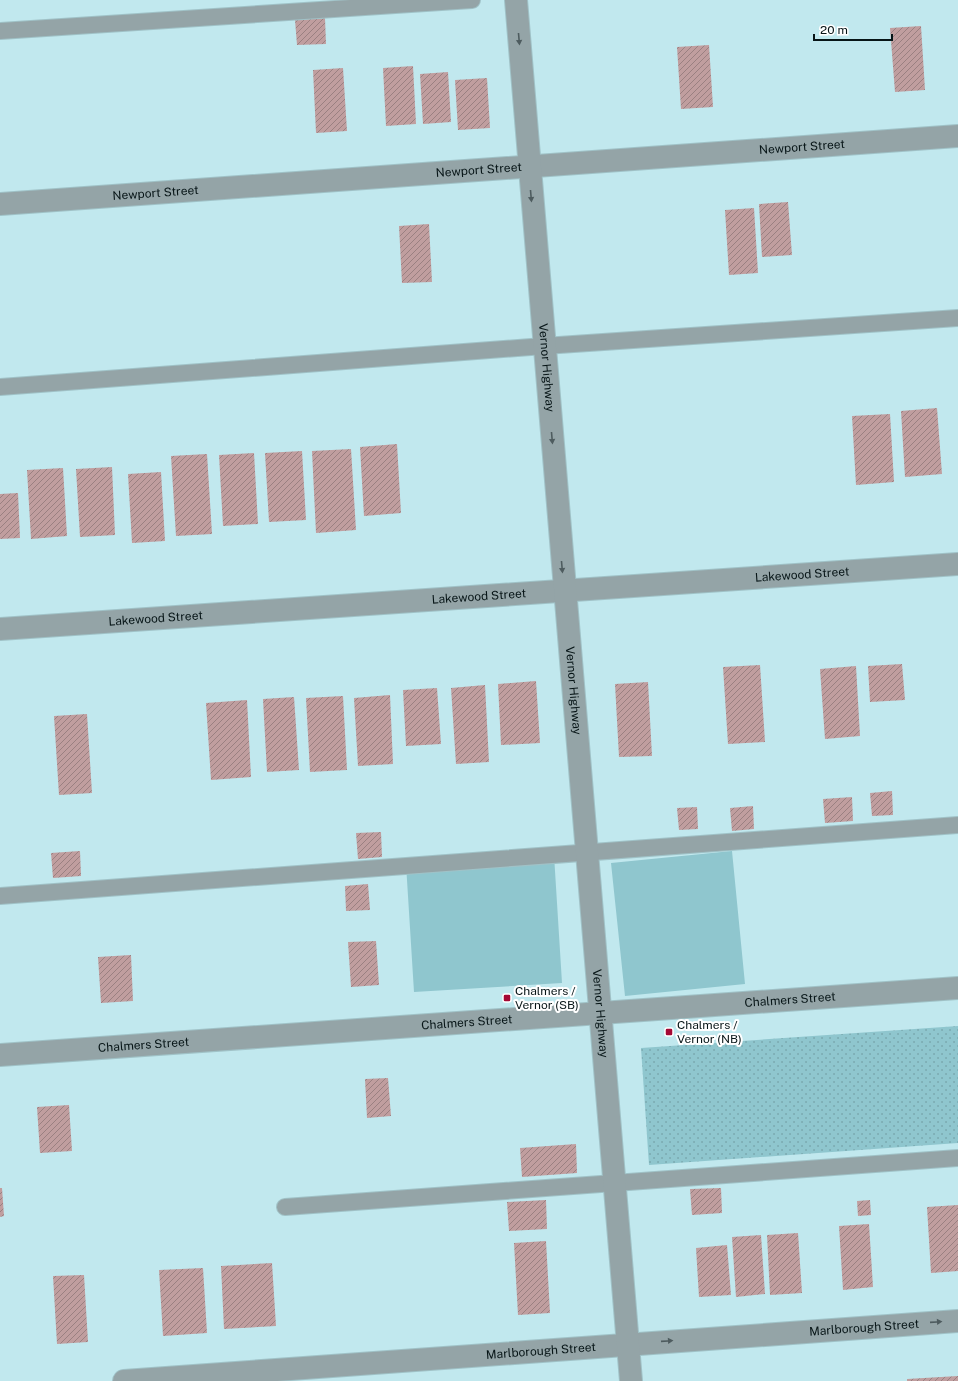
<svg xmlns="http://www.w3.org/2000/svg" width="958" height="1381" viewBox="0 0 958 1381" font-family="'Public Sans',sans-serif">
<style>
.grass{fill:url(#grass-dots)}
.park{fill:#8fc6ce}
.building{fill:url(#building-hatch)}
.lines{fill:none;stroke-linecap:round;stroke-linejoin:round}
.service-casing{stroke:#a0c2c7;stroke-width:18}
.minor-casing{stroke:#a0c2c7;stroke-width:24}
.tertiary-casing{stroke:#a0c2c7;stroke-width:24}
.service{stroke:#94a4a7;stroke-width:16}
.minor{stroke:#94a4a7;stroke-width:22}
.tertiary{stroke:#94a4a7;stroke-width:22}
.oneway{fill:#4e5c5f}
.poi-dot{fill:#a40834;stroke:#fff;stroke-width:1.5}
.labels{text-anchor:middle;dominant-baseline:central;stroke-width:4;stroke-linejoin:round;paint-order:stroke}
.street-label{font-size:12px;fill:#071517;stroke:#fff}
.poi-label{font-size:12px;fill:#071517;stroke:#fff;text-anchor:start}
</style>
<defs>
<pattern id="grass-dots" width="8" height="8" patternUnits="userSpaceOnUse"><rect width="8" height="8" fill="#8fc6ce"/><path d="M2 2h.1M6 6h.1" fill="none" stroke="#7aa9b0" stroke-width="1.8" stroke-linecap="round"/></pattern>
<pattern id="building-hatch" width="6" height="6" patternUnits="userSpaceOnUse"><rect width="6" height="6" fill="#c09e9f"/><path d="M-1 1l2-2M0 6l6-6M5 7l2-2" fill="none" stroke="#9a8081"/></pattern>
</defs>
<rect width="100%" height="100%" fill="#c1e8ee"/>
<path class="grass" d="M958 1026V1143L649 1165 641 1048Z"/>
<path class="park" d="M732 851 745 984 625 996 611 863Z
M554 855 562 983 414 992 406 864Z"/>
<path class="building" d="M325 18 326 44 297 45 295 20Z
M921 26 925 90 895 92 890 28Z
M709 45 713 107 681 109 677 47Z
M413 66 416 124 386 126 383 68Z
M343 68 347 131 316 133 313 70Z
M448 72 451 122 423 124 420 74Z
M487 78 490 128 458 130 455 80Z
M788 202 792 255 762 257 759 204Z
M754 208 758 273 729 275 725 210Z
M429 224 432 282 402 283 399 226Z
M937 408 942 474 905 477 901 411Z
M890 414 894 482 856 485 852 416Z
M397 444 401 513 364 516 360 447Z
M351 449 356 530 316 533 312 451Z
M302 451 306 520 269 522 265 453Z
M254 453 258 524 223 526 219 455Z
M207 454 212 534 176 536 171 456Z
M112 467 115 535 80 537 76 469Z
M63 468 67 536 31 539 27 470Z
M161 472 165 541 132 543 128 474Z
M18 493 20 538 0 539V494Z
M902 664 905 700 870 702 868 666Z
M760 665 765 742 728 744 723 667Z
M856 666 860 736 825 739 820 669Z
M536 681 540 743 501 745 498 684Z
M648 682 652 756 619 757 615 684Z
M485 685 489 762 456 764 451 688Z
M437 688 441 744 406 746 403 690Z
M390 695 393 764 358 766 354 698Z
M343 696 347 770 310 772 306 698Z
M294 697 299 770 267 772 263 699Z
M247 700 251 777 211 780 206 703Z
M87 714 92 793 59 795 54 716Z
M892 791 893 815 872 816 870 793Z
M852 797 853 821 825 823 823 799Z
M753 806 754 829 732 831 730 808Z
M697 807 698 829 679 830 677 808Z
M381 832 382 857 358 859 356 833Z
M80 851 81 876 53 878 51 853Z
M368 884 370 910 346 911 345 886Z
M376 941 379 985 351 987 348 942Z
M131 955 133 1001 101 1003 98 957Z
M388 1078 391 1116 367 1118 365 1079Z
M69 1105 72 1151 40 1153 37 1107Z
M576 1144 577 1173 522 1177 520 1148Z
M0 1188H2L4 1216 0 1217Z
M721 1188 722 1213 692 1215 690 1189Z
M546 1200 547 1229 509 1231 507 1202Z
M870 1200 871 1215 858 1216 857 1201Z
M958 1205V1271L931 1273 927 1207Z
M869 1224 873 1287 843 1290 839 1226Z
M798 1233 802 1293 770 1295 767 1235Z
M761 1235 765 1294 736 1297 732 1237Z
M546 1241 550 1313 518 1315 514 1243Z
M727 1245 731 1295 699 1297 696 1248Z
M272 1263 276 1326 224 1329 221 1266Z
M203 1268 207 1333 163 1336 159 1270Z
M84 1275 88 1342 57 1344 53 1276Z
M958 1376V1381H907V1379Z"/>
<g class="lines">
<g class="service-casing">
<path id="service" d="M0 31 472 0
M0 387 544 346 958 318
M0 896 958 825
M285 1207 958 1158"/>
</g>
<g class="minor-casing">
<g id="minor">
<path id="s1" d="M0 204 958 136"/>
<path id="s2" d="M0 629 958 564"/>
<path id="s3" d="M124 1381 958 1321"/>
</g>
</g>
<g class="tertiary-casing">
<g id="tertiary">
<path id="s4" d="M516 0 631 1381"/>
<path id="s5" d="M0 1055 958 988"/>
</g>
</g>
<use href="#service" class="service"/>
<use href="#minor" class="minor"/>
<use href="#tertiary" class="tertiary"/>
</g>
<defs><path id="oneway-solid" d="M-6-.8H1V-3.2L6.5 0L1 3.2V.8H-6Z"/></defs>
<g class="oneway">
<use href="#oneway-solid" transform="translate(519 39) rotate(85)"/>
<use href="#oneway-solid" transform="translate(531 196) rotate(85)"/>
<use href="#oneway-solid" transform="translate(552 438) rotate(85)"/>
<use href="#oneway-solid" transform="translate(562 567) rotate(85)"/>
<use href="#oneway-solid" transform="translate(936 1322) rotate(-4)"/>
<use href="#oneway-solid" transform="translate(667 1341) rotate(-4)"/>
</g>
<g class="poi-dot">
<rect x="503" y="994" width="8" height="8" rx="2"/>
<rect x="665" y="1028" width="8" height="8" rx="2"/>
</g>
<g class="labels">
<g class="street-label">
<text stroke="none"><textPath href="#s1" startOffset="804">Newport Street</textPath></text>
<text stroke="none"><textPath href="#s1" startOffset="480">Newport Street</textPath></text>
<text stroke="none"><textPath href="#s1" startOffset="156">Newport Street</textPath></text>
<text stroke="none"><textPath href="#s4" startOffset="369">Vernor Highway</textPath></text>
<text stroke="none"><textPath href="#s2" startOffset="804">Lakewood Street</textPath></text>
<text stroke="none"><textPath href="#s2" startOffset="480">Lakewood Street</textPath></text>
<text stroke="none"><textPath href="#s2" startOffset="156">Lakewood Street</textPath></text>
<text stroke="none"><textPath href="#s4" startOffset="693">Vernor Highway</textPath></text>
<text stroke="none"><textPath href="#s5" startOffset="792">Chalmers Street</textPath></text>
<text stroke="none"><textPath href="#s4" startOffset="1017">Vernor Highway</textPath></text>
<text stroke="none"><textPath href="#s5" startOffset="468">Chalmers Street</textPath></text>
<text stroke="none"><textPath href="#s5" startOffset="144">Chalmers Street</textPath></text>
<text stroke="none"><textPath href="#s3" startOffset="742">Marlborough Street</textPath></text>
<text stroke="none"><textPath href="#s3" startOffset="418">Marlborough Street</textPath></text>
</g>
<g class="poi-label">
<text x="515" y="991">Chalmers /<tspan x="515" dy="14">Vernor (SB)</tspan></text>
<text x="677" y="1025">Chalmers /<tspan x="677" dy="14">Vernor (NB)</tspan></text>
</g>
</g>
<path d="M814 34v6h78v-6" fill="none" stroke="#071517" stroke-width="2"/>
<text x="820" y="34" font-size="12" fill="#071517" stroke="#ffffff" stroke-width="3" paint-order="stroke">20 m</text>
</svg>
